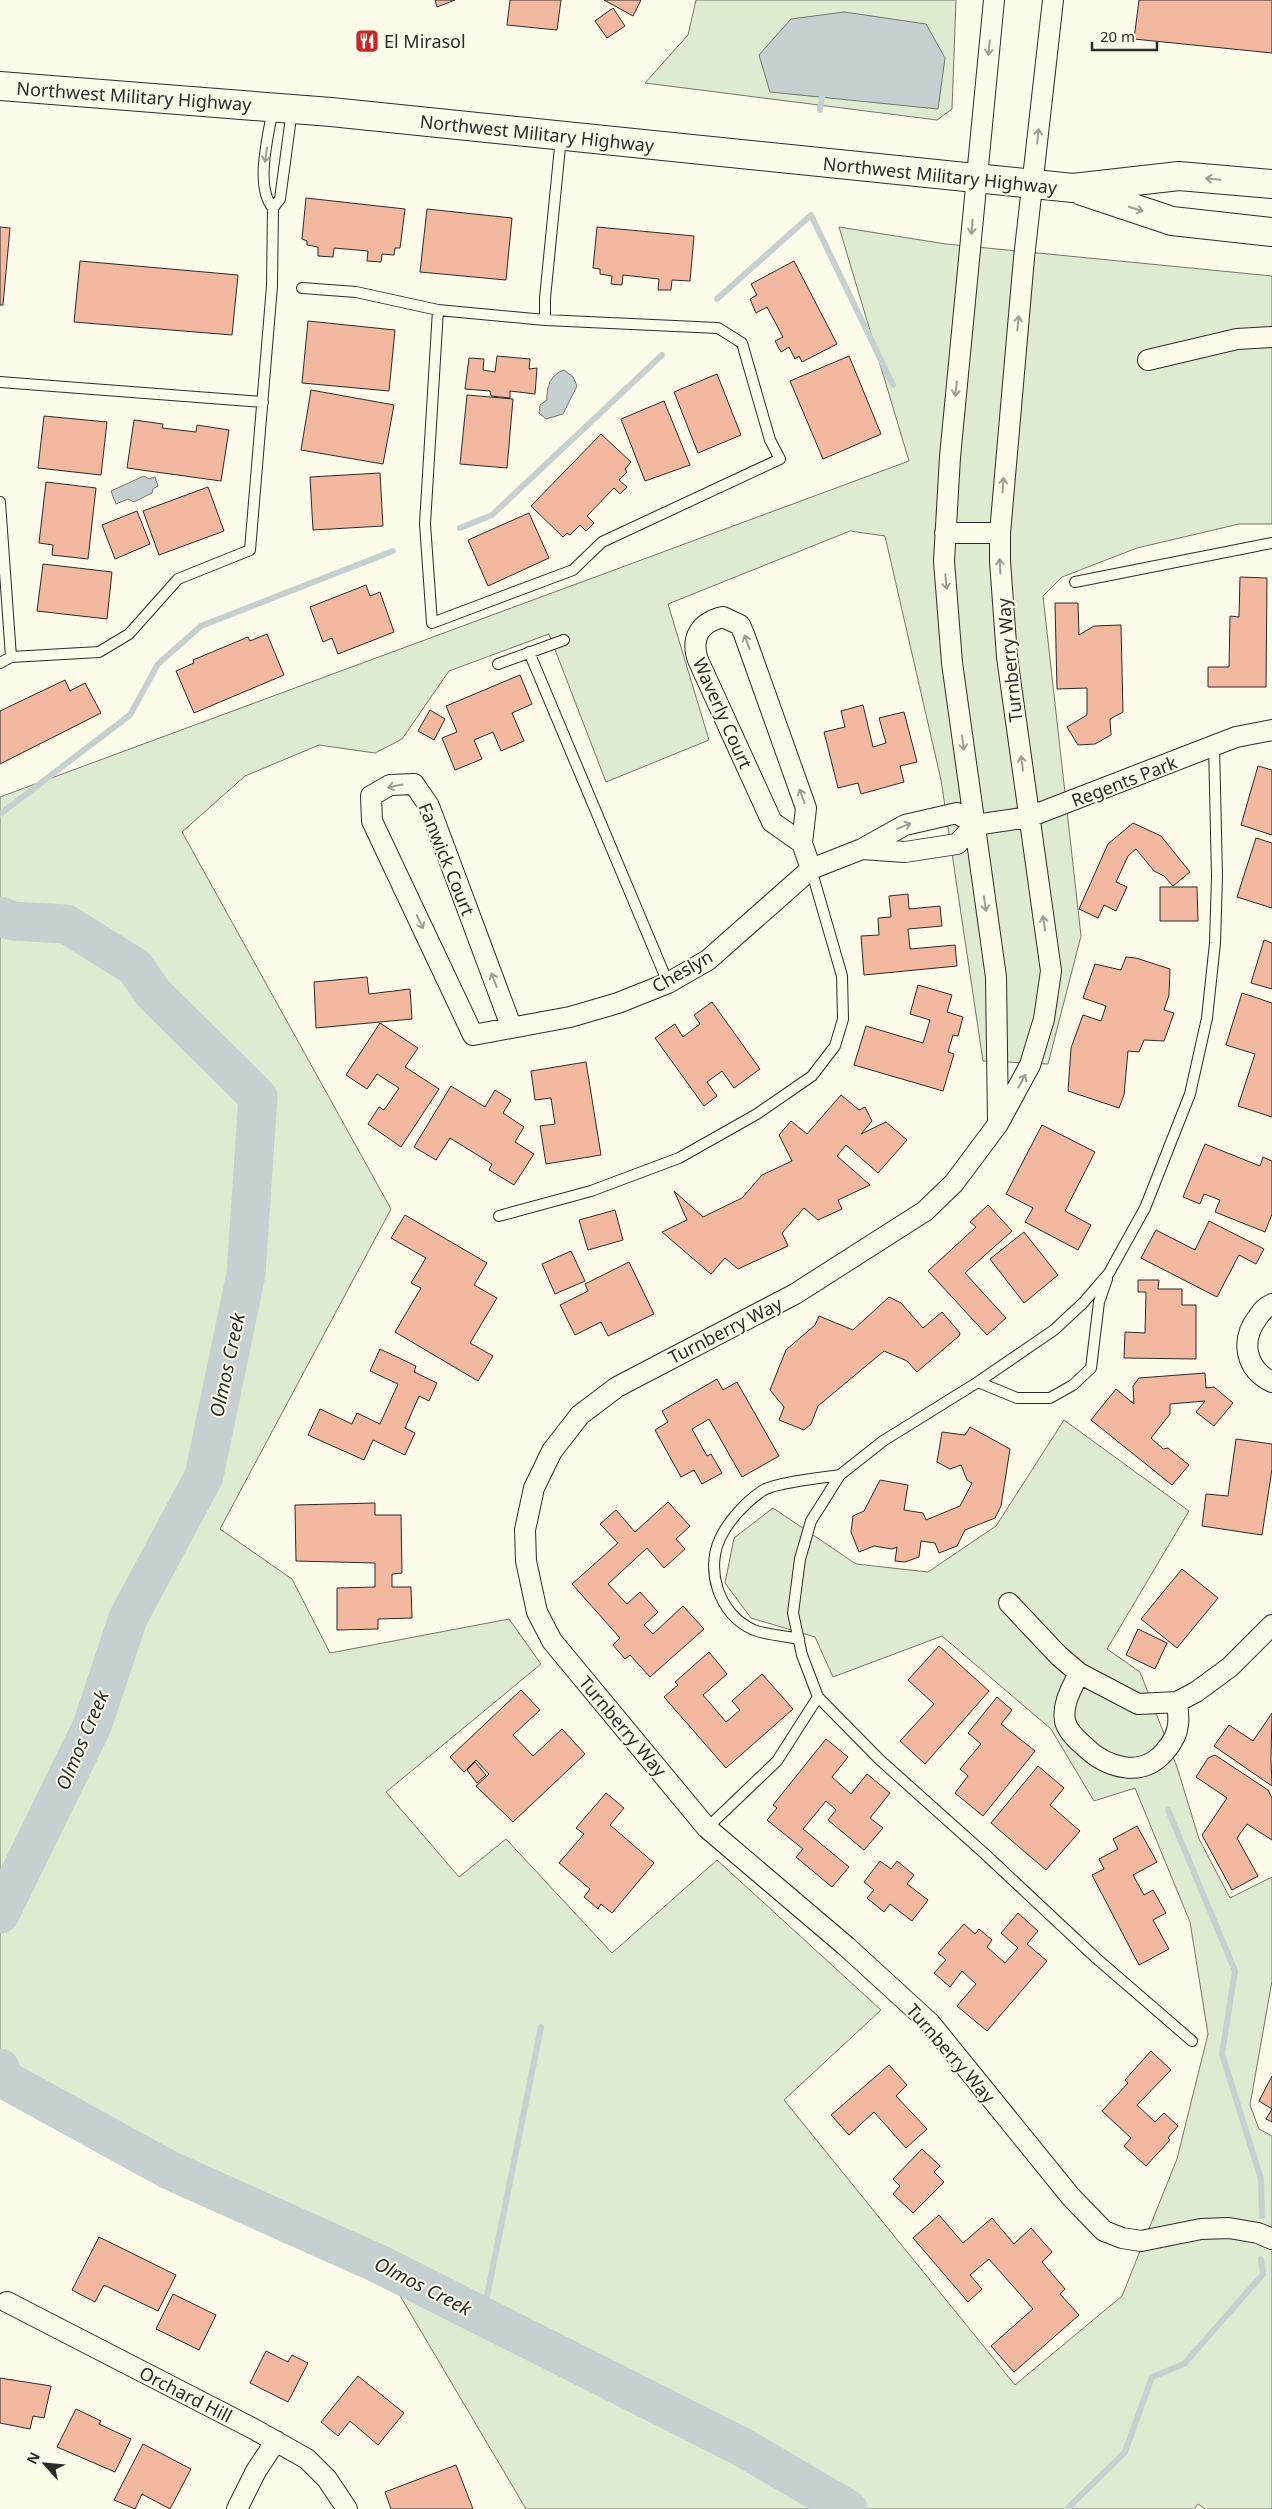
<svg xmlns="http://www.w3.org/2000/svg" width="1272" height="2509" viewBox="0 0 1272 2509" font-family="'Noto Sans',sans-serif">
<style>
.green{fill:#deebd1;stroke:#74746e}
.water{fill:#c7d0d0;stroke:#74746e}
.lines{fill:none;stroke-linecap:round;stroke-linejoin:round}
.stream{stroke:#c7d0d0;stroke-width:6}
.river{stroke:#c7d0d0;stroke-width:39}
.building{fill:#f2b8a0;stroke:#2b2b2b}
.service-casing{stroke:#2b2b2b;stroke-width:12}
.minor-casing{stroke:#2b2b2b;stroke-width:22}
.primary-casing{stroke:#2b2b2b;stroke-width:30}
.service{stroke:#fdfbea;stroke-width:10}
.minor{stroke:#fdfbea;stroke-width:20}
.primary{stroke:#fdfbea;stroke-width:28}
.oneway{stroke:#9e9d94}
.labels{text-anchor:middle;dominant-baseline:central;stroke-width:4;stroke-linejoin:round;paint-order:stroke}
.poi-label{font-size:18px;fill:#2b2b2b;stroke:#fdfbea;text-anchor:start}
.street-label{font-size:18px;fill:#2b2b2b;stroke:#fdfbea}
.water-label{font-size:19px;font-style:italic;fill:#2b2b2b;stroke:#fdfbea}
</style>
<rect width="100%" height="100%" fill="#fdfbea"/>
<path class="green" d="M696 0H956L952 109 937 120 645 83 688 35Z
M839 227 946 244 1272 276V524H1239L1137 548 1062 577 1043 596 1081 936 1048 1064 983 1061 941 780 885 536 850 531 668 604 709 740 606 782 549 634 449 671 402 739 375 753 319 745 245 776 182 832 391 1209 220 1529 292 1579 330 1653 509 1619 541 1664 386 1792 459 1877 506 1839 612 1953 717 1860 881 2010 784 2100 1015 2385 1122 2296 1177 2159 1208 2034 1190 1922 1135 1788 1094 1801 1051 1729 942 1636 833 1677 815 1637 751 1618 725 1583 734 1538 773 1508 856 1564 928 1572 996 1526 1064 1420 1189 1511 1107 1649 1140 1672 1177 1767 1199 1839 1230 1898 1272 1877V1981L1250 2105 1259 2129 1272 2136V2509H1205L1198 2504 1194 2509H526L399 2294 0 2095V797L909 461Z"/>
<path class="water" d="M844 12 926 24 945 58 938 109 770 92 759 55 791 19Z
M564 370 573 377 577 386 563 414 546 419 539 413 540 405 547 400C546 387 551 374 564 370Z
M144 476 149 479 155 477 158 486 153 489 152 493 134 502 128 499 116 504 111 491Z"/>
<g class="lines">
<path class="stream" d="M820 110 823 90
M717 299 811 215 893 385
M460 528 492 515 662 355
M0 814 130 715 158 664 201 626 393 551
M1168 1810 1235 1971 1222 2054 1261 2179 1262 2216
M483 2316 541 2027
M1067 2509 1125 2452 1152 2377 1184 2364 1263 2274 1261 2259"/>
<path class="river" d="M0 916 13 921 66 924 135 967 153 993 258 1097 246 1274 204 1476 128 1618 92 1726 0 1914
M0 2068 2 2078 169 2170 379 2264 742 2447 848 2509"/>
</g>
<path class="building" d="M435 0H455L437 7Z
M510 0H561L557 30 507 25Z
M604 0H641L633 16Z
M1139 0H1272V53L1134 39Z
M613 8 625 26 607 38 595 21Z
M306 198 405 209 400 248H395L394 255 382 254 381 262 367 261 368 251 334 248 333 257 318 256V247L307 245V241L302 239Z
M427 209 512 218 506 280 420 272Z
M0 227 10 228 3 305H0Z
M597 227 694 236 690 281 672 280 671 290H658L659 279 623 275 622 285 611 284 612 276 600 274V269L593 268Z
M80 261 238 275 232 335 74 322Z
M794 261 837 344 802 362 799 356 795 359 789 347 781 352 775 341 783 337 767 307 756 313 750 299 757 295 751 284Z
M308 321 395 330 389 391 302 383Z
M497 356 530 359 529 369 537 368 535 394 510 391V398L491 396 490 391 465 389 469 358 484 359 483 370 495 372Z
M849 356 881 434 823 459 790 381Z
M717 374 741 435 698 453 674 392Z
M311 390 394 405 383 464 301 450Z
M467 395 513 399 507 468 460 464Z
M664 401 690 465 645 481 621 419Z
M44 416 107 422 101 475 38 468Z
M134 420 163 424 162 428 196 432 197 425 229 430 221 481 127 468Z
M601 434 631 462 625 469 627 472 619 480 627 487 620 494 614 488 587 516 594 523 586 531 580 525 570 535 567 533 563 537 531 506Z
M380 473 383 526 313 530 310 477Z
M46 482 96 488 88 559 52 555 53 545 39 543Z
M208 487 224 531 159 555 143 511Z
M137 511 150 544 115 559 102 525Z
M529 513 549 558 488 586 468 540Z
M43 564 112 572 107 619 37 611Z
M1240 577 1267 578 1266 687H1208V667H1229L1230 616 1239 617Z
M366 585 370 596 380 592 394 632 338 654 332 638 323 642 310 607Z
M1055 603H1078L1079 635 1094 626 1121 625 1123 712 1110 719 1111 735 1095 744 1078 745 1067 727 1087 715V688L1057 689Z
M267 634 284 675 194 713 176 671 194 663 193 660 248 637 250 641Z
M520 675 532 704 512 713 524 741 501 751 493 732 474 740 482 759 455 770 442 738 457 732 446 706Z
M65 680 70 691 85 683 101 713 0 764V711Z
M863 705 873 747 886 743 879 718 904 712 917 762 900 766 904 782 861 794 858 783 838 788 824 732 845 727 841 711Z
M430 710 445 719 434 740 418 731Z
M1258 766 1272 770V835L1241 825Z
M1133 823 1161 836 1190 872 1173 886 1164 876 1154 871 1136 849 1128 856 1116 882 1127 887 1116 911 1104 905 1098 918 1079 909 1108 844Z
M1256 838 1272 843V908L1237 897Z
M1160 887H1197L1198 921H1160Z
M908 894 909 909 940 906 942 926 908 929 910 949 955 945 957 966 864 975 861 936 879 935 878 918 891 917 889 896Z
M1264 940 1272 943V989L1251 983Z
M1126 957 1136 958 1170 969 1169 995 1164 1010 1174 1013 1164 1041 1144 1040 1139 1052 1128 1051 1124 1095 1119 1108 1068 1091 1071 1048 1083 1015 1101 1021 1106 1006 1083 998 1095 964 1121 970Z
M367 977 369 994 410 989 412 1019 316 1028 314 982Z
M918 985 952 995 947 1012 963 1017 958 1036 953 1035 948 1052 954 1054 943 1091 854 1065 866 1026 923 1043 930 1020 910 1014Z
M1242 993 1272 1003V1117L1238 1106 1255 1054 1226 1045Z
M712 1002 760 1069 734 1088 722 1071 707 1082 717 1096 704 1106 655 1038 675 1024 683 1037 700 1024 694 1015Z
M380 1023 418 1048 405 1067 439 1089 401 1147 368 1124 379 1107 384 1110 399 1088 377 1074 367 1089 346 1075Z
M586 1062 601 1155 546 1164 540 1126 555 1124 551 1098 535 1100 531 1071Z
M451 1086 485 1107 495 1090 511 1100 503 1113 524 1127 515 1142 534 1154 514 1185 489 1170 492 1164 450 1138 436 1160 414 1147Z
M841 1095 859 1110 865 1107 872 1121 861 1134 886 1122 907 1140 878 1173 846 1145 837 1156 870 1185 838 1200 842 1209 818 1220 804 1208 782 1233 788 1246 738 1269 725 1258 711 1274 662 1232 687 1220 674 1191 703 1217 742 1198 762 1175 792 1161 779 1135 791 1121 807 1134Z
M1042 1125 1095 1152 1065 1211 1091 1225 1078 1250 1025 1222 1033 1208 1006 1194Z
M1205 1144 1260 1166 1263 1157 1272 1161V1214L1265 1232 1215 1212 1220 1200 1204 1194 1200 1204 1183 1197Z
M988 1205 1012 1231 965 1273 1006 1318 987 1335 928 1271 976 1227 970 1222Z
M615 1210 623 1240 588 1250 579 1220Z
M405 1215 487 1263 474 1285 497 1298 470 1343 493 1356 478 1381 395 1332 421 1288 411 1283 426 1258 391 1238Z
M1209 1221 1264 1249 1256 1264 1239 1255 1217 1297 1141 1258 1156 1230 1195 1250Z
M1024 1232 1058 1275 1024 1303 990 1259Z
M571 1251 585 1281 555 1294 542 1264Z
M629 1262 654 1314 608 1336 601 1322 575 1335 560 1305 588 1291 585 1284Z
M1138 1280H1159L1158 1289H1182V1305H1196V1359L1124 1358 1125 1332 1145 1333 1146 1292H1138Z
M889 1297 901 1303 923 1328 942 1312 960 1333 959 1336 917 1372 907 1361 884 1351 818 1406 811 1424 804 1430 779 1420 784 1407 770 1390 786 1350 815 1325 819 1316 853 1330Z
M380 1349 416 1366 414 1372 437 1383 429 1401 419 1396 405 1428 415 1433 405 1455 373 1440 364 1460 308 1435 320 1409 352 1424 357 1413 380 1424 398 1384 370 1371Z
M1205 1373 1206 1388 1214 1387 1233 1403 1214 1426 1196 1412 1205 1401 1170 1404V1414L1151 1438 1163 1449 1168 1448 1189 1465 1172 1485 1091 1420 1116 1389 1134 1404 1133 1386 1139 1378Z
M717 1379 723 1390 737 1382 779 1456 742 1477 709 1419 692 1429 707 1456 711 1454 722 1473 702 1484 694 1470 681 1477 655 1430 668 1422 662 1411Z
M970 1427 1010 1449 1001 1506 995 1518 965 1530 957 1546 939 1553 935 1543 921 1541 919 1557 905 1562 895 1561 897 1547 892 1549 874 1546 859 1552 851 1532 853 1516 864 1511 880 1480 908 1485 904 1510 923 1513 926 1520 960 1506 972 1483 967 1480 961 1465 950 1469 937 1462 942 1432 965 1435Z
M1236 1439 1272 1444V1469L1262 1535 1202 1526 1206 1494 1228 1496Z
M668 1502 690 1526 676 1539 685 1549 664 1568 647 1548 608 1584 627 1604 640 1592 658 1612 644 1625 653 1634 683 1606 704 1629 650 1677 630 1655 625 1659 613 1645 620 1638 572 1584 618 1543 600 1524 616 1510 635 1532Z
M375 1503V1515H401L402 1573 392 1574V1587H411L412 1618 378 1619V1629L337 1630V1588L375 1587V1563L296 1561 295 1505Z
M1182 1569 1218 1598 1177 1648 1141 1619Z
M1138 1629 1167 1643 1155 1669 1126 1655Z
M939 1646 989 1691 925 1764 900 1741 934 1704 908 1680Z
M709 1652 727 1674 703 1695 726 1722 740 1710 732 1701 762 1674 793 1709 726 1768 664 1697 678 1685 675 1682Z
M521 1690 540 1710 513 1735 533 1756 562 1729 585 1754 513 1822 476 1786 489 1774 476 1760 464 1772 450 1757Z
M997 1697 1012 1710 1001 1724 1035 1751 983 1816 955 1793 968 1776 960 1769 981 1744 968 1733Z
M1272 1713 1271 1759 1272 1786 1214 1746 1229 1725 1253 1741Z
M826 1739 848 1757 832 1777 851 1794 867 1774 890 1793 870 1818 883 1828 864 1850 828 1820 836 1810 826 1801 803 1829 849 1867 832 1887 796 1857 803 1849 767 1820 777 1808 773 1805Z
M1215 1755 1268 1790 1272 1798V1840L1247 1824 1237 1838 1258 1876 1232 1890 1202 1835 1227 1798 1196 1777 1208 1758Z
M475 1762 486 1775 477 1783 467 1770Z
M1038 1766 1064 1788 1050 1805 1080 1831 1046 1870 991 1823Z
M606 1793 624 1808 610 1825 654 1863 612 1913 601 1904 598 1909 584 1897 590 1889 559 1863 584 1834 576 1828Z
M1137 1826 1157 1862 1133 1875 1144 1895 1153 1890 1166 1913 1153 1920 1169 1949 1139 1965 1092 1875 1104 1869 1099 1859 1118 1849 1113 1839Z
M880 1861 891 1869 897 1861 914 1875 907 1884 928 1900 912 1921 890 1904 884 1912 867 1898 874 1890 864 1882Z
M1018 1913 1038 1931 1027 1944 1047 1961 987 2031 957 2006 976 1984 962 1971 950 1987 934 1973 946 1960 938 1953 964 1924 975 1934 979 1929 992 1940 987 1947 1005 1963 1018 1948 1001 1933Z
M1151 2051 1171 2070 1137 2105 1155 2122 1164 2113 1178 2126 1168 2138 1170 2140 1146 2166 1124 2146 1131 2138 1102 2111 1128 2083 1125 2080Z
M889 2065 907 2085 896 2096 927 2129 906 2148 874 2112 849 2135 831 2115Z
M1272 2076V2122L1266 2119 1272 2109 1259 2101Z
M922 2149 940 2166 934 2172 944 2182 913 2213 893 2194 900 2186 893 2179Z
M939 2215 963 2243 992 2218 1014 2244 1031 2228 1052 2252 1042 2262 1065 2289 1060 2294 1079 2315 1014 2372 991 2346 1033 2309 989 2259 970 2275 982 2289 968 2302 913 2238Z
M99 2237 176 2275 158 2311 104 2285 95 2302 72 2290Z
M173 2294 216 2315 199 2350 156 2329Z
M266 2351 288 2362 292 2355 308 2363 288 2402 250 2383Z
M358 2376 404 2413 378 2445 350 2421 338 2436 321 2422Z
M0 2378 51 2386 44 2418 33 2416 30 2429 0 2423Z
M76 2409 101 2421 99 2424 131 2439 115 2472 57 2447Z
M143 2444 191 2469 170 2509 142 2494 135 2509 114 2500Z
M456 2465 473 2509H391L385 2492Z"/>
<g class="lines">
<g class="service-casing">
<path id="service" d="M273 208 280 199 292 110
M302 288 356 292 438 310 425 524 432 623 573 570 602 542 780 459 770 440 742 343 718 328 545 320V298L561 137
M438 310 545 320
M0 382 263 402
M0 502 11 657 99 652 129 634 178 579 250 550 272 286 273 208C254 187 269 133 273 108
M1075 582 1272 543
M529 652 668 983
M0 663 11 657
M498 664 564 640
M499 1216 591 1191 679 1158 757 1114 812 1076 835 1046 843 1019 842 976 811 869
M978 1382 1017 1398H1050L1073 1385 1091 1368 1099 1302 1107 1279
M799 1639C785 1636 767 1635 754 1630 718 1615 703 1566 723 1533 731 1518 747 1501 762 1491 775 1482 822 1478 840 1475
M707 1828 777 1761 818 1697
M1192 2041 1096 1958 985 1854 880 1760 818 1697 802 1655 793 1613 800 1559 811 1521 840 1475 883 1441 978 1382 1054 1330 1083 1303 1109 1273 1145 1208 1190 1094 1207 1018 1215 943 1217 876 1214 745"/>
</g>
<g class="minor-casing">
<path id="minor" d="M994 0 950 457 944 561 952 663 996 977 998 1122
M1053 0 1024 258 1000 533V561L1007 657 1051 971 1044 1019 1030 1065 998 1124 954 1183 925 1211 795 1294 617 1387 580 1415 552 1451 534 1488 525 1530 526 1561 537 1612 552 1641 707 1828 847 1947 930 2023 1071 2197 1104 2231 1122 2238 1141 2241 1201 2229 1229 2228 1258 2233 1272 2239
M1148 360 1237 339 1272 337
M945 533H1000
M975 825 1029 817 1236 737 1272 730
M802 843 772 822 698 660C690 637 701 622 723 617L740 625 744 634 806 808 802 843 811 869
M862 849 905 852 957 844 975 825
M511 1026 429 806 414 784 390 785 371 796 372 821 473 1035 570 1017 618 1003 668 983 708 960 811 869 862 849 905 825 957 813 975 825
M1272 1304C1265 1307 1262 1311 1258 1317 1240 1340 1245 1369 1272 1382
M1009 1603 1059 1656 1079 1673 1138 1704 1177 1702 1196 1692 1230 1667 1272 1625
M1079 1673C1072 1688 1062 1703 1065 1721 1067 1730 1076 1739 1083 1745 1107 1769 1143 1779 1166 1750 1172 1743 1177 1734 1178 1725 1179 1718 1178 1710 1177 1702
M7 2302 252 2428 307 2459 327 2479 347 2509
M237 2509 256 2471 276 2441"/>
</g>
<g class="primary-casing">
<path id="primary" d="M0 86 331 112 1073 188 1179 176 1272 184
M1082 191 1172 221 1272 232"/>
</g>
<use href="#service" class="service"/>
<use href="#minor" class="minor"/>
<use href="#primary" class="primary"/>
</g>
<defs><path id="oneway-shaft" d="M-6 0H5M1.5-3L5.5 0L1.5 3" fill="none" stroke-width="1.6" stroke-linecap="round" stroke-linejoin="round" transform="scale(1.25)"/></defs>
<g class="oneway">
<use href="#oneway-shaft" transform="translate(989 48) rotate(96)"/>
<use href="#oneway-shaft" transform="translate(1038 136) rotate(-84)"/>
<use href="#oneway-shaft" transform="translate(266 155) rotate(98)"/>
<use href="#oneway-shaft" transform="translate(1213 179) rotate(-175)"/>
<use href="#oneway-shaft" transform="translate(1136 209) rotate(18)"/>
<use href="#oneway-shaft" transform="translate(972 227) rotate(95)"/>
<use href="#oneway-shaft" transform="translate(1018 323) rotate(-85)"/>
<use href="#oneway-shaft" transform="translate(956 389) rotate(96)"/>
<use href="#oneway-shaft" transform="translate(1003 485) rotate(-86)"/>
<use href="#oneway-shaft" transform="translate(1000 566) rotate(-93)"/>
<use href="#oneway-shaft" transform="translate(946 582) rotate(85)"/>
<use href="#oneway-shaft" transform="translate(747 642) rotate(-110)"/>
<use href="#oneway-shaft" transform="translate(963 743) rotate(82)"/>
<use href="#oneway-shaft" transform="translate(1022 763) rotate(-98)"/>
<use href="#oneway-shaft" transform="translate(395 786) rotate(169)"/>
<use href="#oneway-shaft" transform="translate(802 796) rotate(-110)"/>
<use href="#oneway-shaft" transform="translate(904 826) rotate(-22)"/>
<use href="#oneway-shaft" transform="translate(985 904) rotate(82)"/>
<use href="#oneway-shaft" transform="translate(420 922) rotate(65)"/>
<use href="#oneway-shaft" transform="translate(1044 923) rotate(-98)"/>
<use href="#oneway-shaft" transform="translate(494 980) rotate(-111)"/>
<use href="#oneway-shaft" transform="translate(1022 1081) rotate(-61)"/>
</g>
<defs>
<g id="restaurant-square" transform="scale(1.25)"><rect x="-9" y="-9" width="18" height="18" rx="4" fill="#c62828" stroke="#fdfbea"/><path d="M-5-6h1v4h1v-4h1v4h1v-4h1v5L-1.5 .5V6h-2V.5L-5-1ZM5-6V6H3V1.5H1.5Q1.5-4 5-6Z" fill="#fff"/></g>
</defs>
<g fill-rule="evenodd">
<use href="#restaurant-square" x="367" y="41"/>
</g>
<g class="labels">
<g class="poi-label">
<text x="384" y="41">El Mirasol</text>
</g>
<g class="street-label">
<text transform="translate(134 96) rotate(4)">Northwest Military Highway</text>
<text transform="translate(537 133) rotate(6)">Northwest Military Highway</text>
<text transform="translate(940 175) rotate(6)">Northwest Military Highway</text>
<text transform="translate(1009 660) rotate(-96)">Turnberry Way</text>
<text transform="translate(723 713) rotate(66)">Waverly Court</text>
<text transform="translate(1124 781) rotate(-21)">Regents Park</text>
<text transform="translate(447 859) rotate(68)">Fanwick Court</text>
<text transform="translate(682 971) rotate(-30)">Cheslyn</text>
<text transform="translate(725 1330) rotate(-27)">Turnberry Way</text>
<text transform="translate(623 1726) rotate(50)">Turnberry Way</text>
<text transform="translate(951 2053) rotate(49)">Turnberry Way</text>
<text transform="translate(186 2394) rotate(27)">Orchard Hill</text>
</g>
<g class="water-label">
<text transform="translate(227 1365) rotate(-78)">Olmos Creek</text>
<text transform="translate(82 1740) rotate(-67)">Olmos Creek</text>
<text transform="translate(423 2286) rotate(27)">Olmos Creek</text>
</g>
</g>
<g transform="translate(45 2464) rotate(297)" stroke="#fdfbea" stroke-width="4" paint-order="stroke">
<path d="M0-4L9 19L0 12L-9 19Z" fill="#2b2b2b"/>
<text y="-8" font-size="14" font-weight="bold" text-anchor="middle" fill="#2b2b2b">N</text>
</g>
<path d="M1092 42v8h65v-8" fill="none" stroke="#2b2b2b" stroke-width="2.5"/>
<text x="1100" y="42" font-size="15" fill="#2b2b2b" stroke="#fdfbea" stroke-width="4" paint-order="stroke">20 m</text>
</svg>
